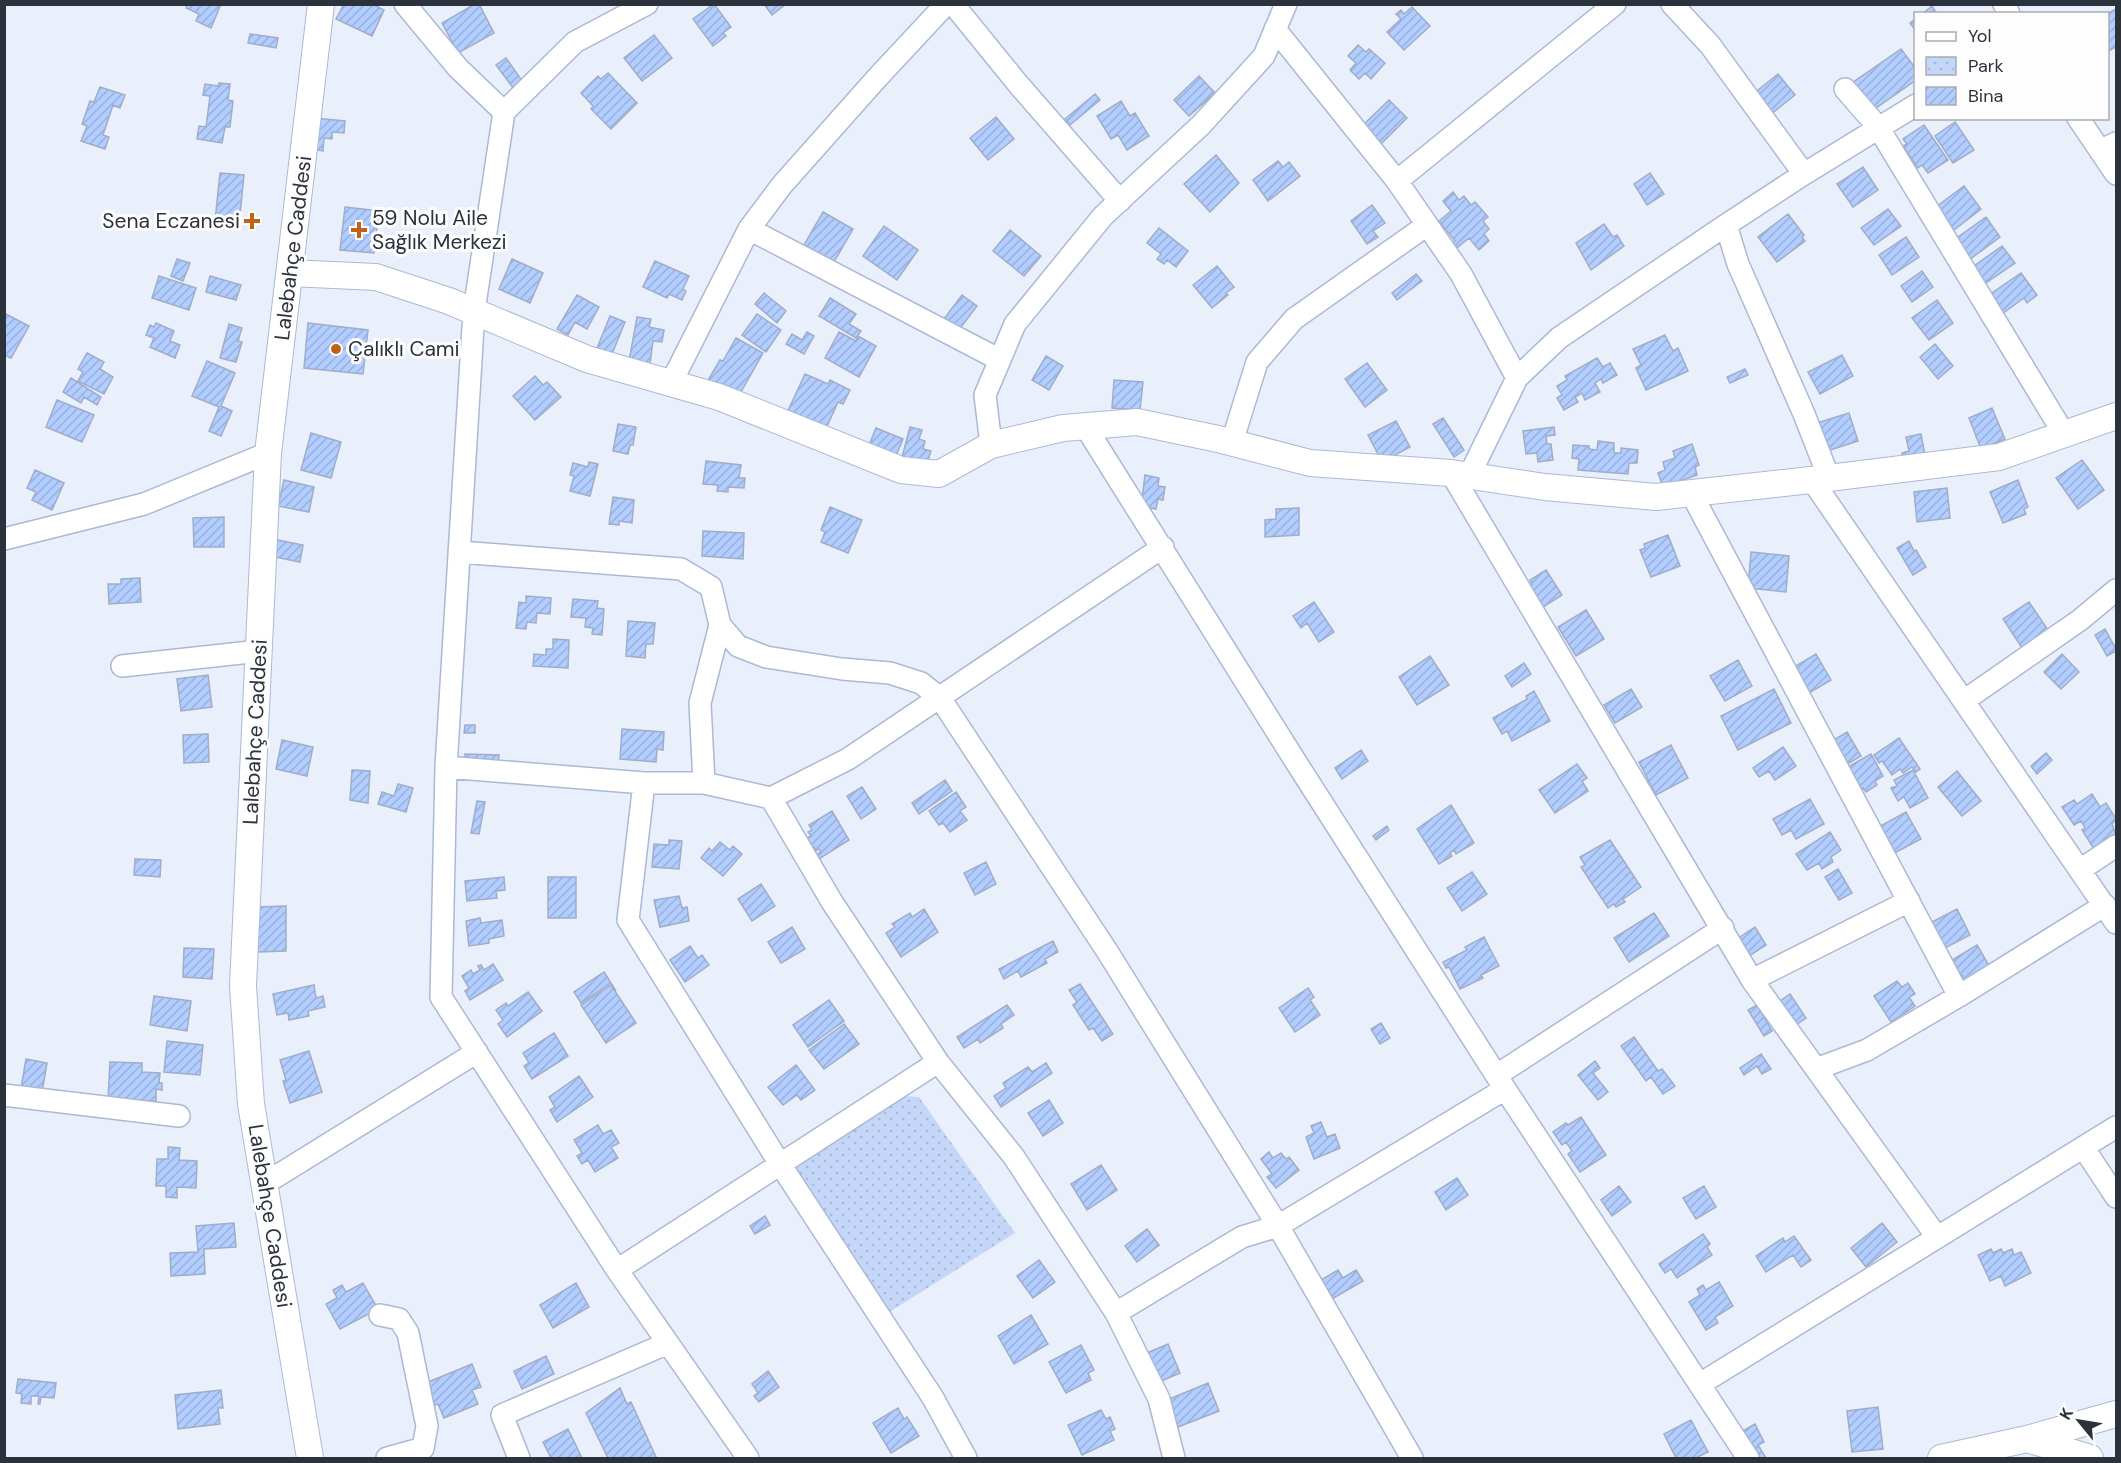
<svg xmlns="http://www.w3.org/2000/svg" width="2121" height="1463" viewBox="0 0 2121 1463" font-family="'DM Sans',sans-serif">
<style>
.park{fill:url(#park-dots)}
.building{fill:url(#building-hatch);stroke:#9fadc8;stroke-width:1.5}
.lines{fill:none;stroke-linecap:round;stroke-linejoin:round}
.minor-casing{stroke:#aab9d4;stroke-width:24}
.tertiary-casing{stroke:#aab9d4;stroke-width:28}
.minor{stroke:#fff;stroke-width:21}
.tertiary{stroke:#fff;stroke-width:26}
.poi-dot{fill:#c06316;stroke:#fdfdfd;stroke-width:2}
.labels{text-anchor:middle;dominant-baseline:central;stroke-width:6;stroke-linejoin:round;paint-order:stroke}
.poi-label{font-size:21px;fill:#2c323c;stroke:#fdfdfd;text-anchor:start}
.street-label{font-size:21px;fill:#2c323c;stroke:#fdfdfd}
</style>
<defs>
<pattern id="park-dots" width="8" height="8" patternUnits="userSpaceOnUse" patternTransform="scale(1.5)"><rect width="8" height="8" fill="#c4d7f9"/><path d="M2 2h.1M6 6h.1" fill="none" stroke="#a9b9d6" stroke-width="1.8" stroke-linecap="round"/></pattern>
<pattern id="building-hatch" width="6" height="6" patternUnits="userSpaceOnUse" patternTransform="scale(1.5)"><rect width="6" height="6" fill="#b2cdff"/><path d="M-1 1l2-2M0 6l6-6M5 7l2-2" fill="none" stroke="#99b0db"/></pattern>
</defs>
<rect width="100%" height="100%" fill="#eaf0fb"/>
<path class="park" d="M902 1096 919 1097 1015 1233 883 1316 794 1181 797 1166Z"/>
<path class="building" d="M188 4H221L211 28 196 21 199 14 186 8Z
M344 4H372L384 10 372 36 336 19Z
M475 4H479L494 33 458 53 442 23Z
M714 4 731 27 723 33 726 36 713 46 693 19Z
M764 4H786L772 15Z
M1932 6 1937 14H1922Z
M1412 7 1430 26 1404 50 1387 32 1401 19 1396 14 1401 10 1404 14Z
M2116 9V47L2108 51 2107 14Z
M1916 18V31L1910 23Z
M250 34 278 38 276 48 248 43Z
M654 35 672 58 642 81 624 58Z
M1358 45 1366 52 1369 49 1385 63 1371 79 1365 73 1359 79 1350 70 1356 63 1348 56Z
M1901 49 1916 69V80L1869 113 1849 85Z
M506 58 523 82 514 89 496 65Z
M608 73 637 103 611 129 591 109 593 106 581 93 598 76 601 79Z
M1778 74 1795 95 1770 115 1748 98Z
M1199 76 1215 93 1189 116 1174 100Z
M219 83 230 84 228 100 233 101 230 127H225L222 143 197 139 199 126 206 127 210 96 203 95 205 84 218 86Z
M100 87 125 95 120 108 113 105 103 135 109 137 105 149 81 141 87 126 82 124 90 101 94 102Z
M1095 94 1100 100 1070 125 1065 119Z
M1389 100 1407 118 1379 146 1361 127Z
M1121 101 1130 116 1135 113 1149 136 1127 150 1118 135 1111 139 1097 116Z
M996 117 1014 139 988 160 970 138Z
M314 118 345 121 344 133 332 132V139L324 138 323 151 311 149Z
M1955 122 1974 150 1953 163 1935 136Z
M1924 125 1948 160 1928 173 1922 165 1918 168 1903 146 1907 144 1903 139Z
M1216 155 1239 183 1210 212 1184 184Z
M1278 161 1283 167 1289 162 1300 176 1268 201 1253 180Z
M1863 167 1878 190 1853 207 1837 184Z
M220 173 244 175 239 224 215 221Z
M1650 173 1664 194 1647 205 1634 184Z
M1964 186 1981 209 1954 230 1936 207Z
M1453 192 1459 200 1464 196 1471 205 1475 202 1488 217 1483 221 1489 229 1484 234 1489 241 1479 250 1469 238 1457 248 1453 243 1455 241 1439 221 1451 211 1443 201Z
M1372 205 1385 223 1373 231 1378 237 1367 244 1351 221Z
M345 207 379 211 374 253 340 250Z
M1888 209 1901 226 1874 245 1861 228Z
M823 212 853 229 834 262 804 245Z
M1788 214 1804 235 1802 237 1805 241 1777 262 1758 237Z
M1986 217 2000 237 1969 260 1954 240Z
M1604 224 1613 237 1617 235 1624 246 1591 270 1576 243Z
M884 226 918 250 897 280 863 256Z
M1159 228 1188 251 1176 267 1167 260 1164 264 1157 259 1161 254 1147 243Z
M1010 230 1041 256 1024 276 993 251Z
M1906 237 1919 257 1892 275 1879 255Z
M2002 246 2015 263 1986 283 1974 266Z
M177 259 190 263 183 281 171 276Z
M512 259 543 273 530 303 499 289Z
M655 261 689 276 683 289 686 291 682 300 669 294 667 298 643 287Z
M1217 266 1234 287 1226 293 1228 295 1212 308 1193 285Z
M1922 271 1933 287 1912 302 1901 286Z
M2021 273 2037 295 2027 303 2024 298 2002 314 1989 295Z
M1416 274 1422 281 1397 300 1392 293Z
M159 276 196 288 189 310 152 298Z
M210 276 241 285 236 300 206 292Z
M764 293 786 311 777 323 755 304Z
M577 295 599 307 587 329 575 322 568 335 557 329Z
M962 295 977 306 955 335 940 324Z
M830 298 856 314 849 324 861 331 856 338 819 316Z
M1937 300 1953 323 1929 340 1912 318Z
M4 313 29 326 11 358 4 355Z
M757 314 781 330 766 352 742 335Z
M610 316 625 322 612 354 597 348Z
M637 317 651 319 649 327 664 330 662 342 653 341 650 364 629 361Z
M156 323 174 331 170 341 180 345 175 358 150 347 154 338 146 335 150 325 154 327Z
M308 323 368 330 363 374 304 368Z
M229 324 242 328 238 341 242 342 236 362 220 358Z
M807 332 814 336 804 354 786 344 792 334 802 340Z
M839 332 856 341 858 336 876 346 859 377 825 358Z
M1665 335 1673 351 1678 348 1688 371 1646 390 1636 368 1641 365 1633 349Z
M736 338 763 353 737 399 707 382 720 360 723 361Z
M1935 344 1953 366 1938 379 1920 357Z
M87 353 104 362 100 369 113 377 104 394 78 381 83 372 78 369Z
M1842 355 1853 376 1820 394 1808 372Z
M1046 356 1063 366 1049 390 1032 380Z
M1597 358 1603 367 1610 363 1617 375 1603 383 1601 379 1595 383 1600 392 1585 400 1582 393 1575 397 1578 402 1564 410 1557 398 1562 395 1557 386 1567 380 1565 376Z
M207 361 235 373 221 406 232 411 221 436 209 431 219 407 192 396Z
M1367 363 1387 390 1365 407 1345 379Z
M1745 369 1748 375 1730 383 1727 377Z
M805 374 828 384 830 380 850 390 843 404 838 402 824 433 786 415Z
M535 376 543 385 547 382 561 397 535 420 513 396Z
M71 378 101 397 97 405 84 397 81 403 63 392Z
M1114 380 1143 382 1140 410 1112 408Z
M57 400 94 415 82 442 46 427Z
M1992 408 2005 439 1981 449 1969 418Z
M1849 413 1858 441 1827 451 1817 423Z
M1443 418 1464 450 1454 457 1433 424Z
M1396 421 1410 447 1382 462 1368 435Z
M618 424 636 427 633 445H630L628 454 613 451Z
M910 427 922 430 919 439 925 441 923 449 931 451 927 463 902 457Z
M1554 427 1555 435 1546 436 1547 444H1551L1553 460 1538 462 1537 453 1526 454 1523 431Z
M876 428 903 439 896 456 869 445Z
M311 433 341 442 331 478 301 470Z
M1921 434 1926 461 1904 465 1902 453 1909 451 1906 437Z
M1598 441 1614 443V453H1621V448L1638 450 1637 463H1629L1628 474 1578 470 1579 459 1572 458 1573 445 1589 446V449L1597 450Z
M1692 444 1699 465 1695 467 1697 475 1663 487 1658 473 1665 470 1663 462 1675 458 1673 451Z
M2082 460 2104 490 2078 509 2056 478Z
M706 461 741 465 739 478H745L744 488 728 487V492L717 491 718 485 703 484Z
M589 462 598 464 590 496 570 491 574 476 570 475 573 463 588 467Z
M35 470 64 483 52 510 32 500 36 492 27 488Z
M1145 475 1159 478 1158 486 1165 487 1163 500 1158 499 1156 509 1141 506Z
M284 480 314 487 309 512 278 506Z
M2018 480 2028 507 2024 509 2026 514 2003 523 1990 492Z
M1947 488 1950 518 1917 522 1914 492Z
M613 497 634 500 632 523 619 521V525L609 524Z
M830 507 862 520 848 553 821 542 825 532 821 530Z
M1299 508V535L1265 537V520L1276 519V509Z
M224 517V547H194L193 518Z
M703 531 744 533 743 559 702 556Z
M1668 535 1680 566 1651 577 1640 550 1645 548 1644 544Z
M273 539 303 545 300 562 270 556Z
M1909 541 1914 551 1916 550 1926 567 1913 575 1897 548Z
M1751 552 1789 556 1786 592 1748 588Z
M1546 570 1562 595 1537 611 1523 590 1532 584 1530 580Z
M140 578 141 602 109 604 108 584H121V579Z
M526 596 551 598 550 614 537 613 536 623 527 622 526 629 516 628 519 602 526 603Z
M573 599 598 601 597 608 604 609 602 635 592 634 593 628 585 627 586 618 571 617Z
M1314 602 1334 632 1319 642 1307 623 1301 628 1293 616Z
M2029 602 2048 630 2022 648 2003 619Z
M1586 610 1604 639 1576 656 1558 627Z
M628 621 655 623 653 644H646L645 658 626 656Z
M2105 629 2116 649V651L2107 656 2095 635Z
M553 639 569 640 568 668 533 666 534 654 546 655V649H553Z
M1816 654 1831 680 1804 696 1789 670Z
M2062 654 2079 672 2061 689 2044 672Z
M1430 656 1449 685 1417 705 1399 677Z
M1738 660 1752 686 1725 701 1710 676Z
M1524 663 1531 674 1512 687 1505 676Z
M208 675 212 707 181 711 177 679Z
M1631 689 1642 707 1615 723 1604 705Z
M1774 689 1791 723 1738 750 1721 716Z
M1534 691 1550 721 1512 741 1507 731 1502 734 1493 718 1527 699 1526 696Z
M465 725H475V733H464Z
M622 729 664 732 663 750 657 749 656 762 620 759Z
M1847 732 1861 756 1842 767 1829 743Z
M208 734 209 762 184 763 183 735Z
M1899 738 1920 769 1916 772 1912 767 1903 773 1900 769 1892 775 1882 761 1879 763 1874 755Z
M282 740 313 747 307 776 276 769Z
M1671 745 1688 778 1656 795 1639 762Z
M1783 747 1796 766 1775 780 1769 771 1759 777 1753 768Z
M1361 750 1368 761 1342 779 1335 768Z
M2046 753 2052 760 2037 774 2031 766Z
M465 754 499 755 498 764 465 763Z
M1871 754 1883 776 1875 781 1877 785 1866 792 1863 788 1856 792 1844 769Z
M1577 764 1587 778 1582 781 1588 791 1555 813 1539 790Z
M352 770 370 771 368 803 350 800Z
M1913 770 1928 798 1910 808 1904 797 1898 801 1891 788 1897 786 1894 780Z
M1957 771 1981 801 1962 816 1938 787Z
M945 780 952 791 919 814 912 803Z
M398 784 413 788 406 812 378 804 382 792 394 796Z
M862 787 876 809 861 819 847 796Z
M956 792 966 807 960 811 967 820 950 832 943 823 939 825 929 811Z
M2092 794 2100 807 2106 803 2116 819 2112 824 2116 835 2094 849 2082 830 2085 828 2081 821 2074 825 2062 807 2074 800 2077 804Z
M1810 799 1824 824 1796 839 1791 830 1782 835 1773 819Z
M477 801 485 802 479 834 471 833Z
M1451 805 1474 843 1456 854 1454 850 1450 853 1452 856 1439 864 1417 829Z
M832 811 849 840 819 859 817 854 821 852 819 849 816 851 814 847 810 850 806 843 809 841 807 838 811 836 808 832 812 830 809 825Z
M1906 812 1921 839 1889 856 1875 829Z
M1387 826 1389 830 1376 840 1373 836Z
M1830 832 1841 850 1831 857 1833 862 1822 869 1819 863 1807 870 1796 854Z
M669 840 682 841 679 869 652 867 654 844 669 845Z
M1610 840 1641 887 1623 899 1625 902 1616 907 1614 904 1608 908 1581 867 1585 865 1580 857Z
M720 842 730 850 733 846 742 854 723 876 701 858 709 848 712 851Z
M135 859 161 860 160 877 134 875Z
M986 862 996 884 975 895 964 873Z
M1838 869 1852 893 1839 900 1825 877Z
M1472 872 1487 894 1462 911 1447 888Z
M504 877 505 890 496 891 497 898 467 901 465 881Z
M548 877H576V918H548Z
M761 884 775 906 752 921 738 899Z
M679 896 682 908 687 907 689 921 660 927 654 900Z
M286 906V951L258 952 257 907Z
M924 909 938 932 901 957 886 933 895 927 892 924 910 913 912 917Z
M1957 909 1970 935 1943 949 1930 923Z
M1654 913 1669 936 1629 962 1614 938Z
M480 918 481 923 502 920 504 936 489 939V943L469 946 466 921Z
M792 927 805 949 781 963 768 942Z
M1755 927 1766 945 1746 958 1734 941Z
M1484 937 1499 966 1481 975 1483 978 1460 989 1449 967 1446 968 1443 962 1467 950 1465 947Z
M1053 941 1058 952 1045 959 1047 963 1021 977 1018 971 1004 979 999 969Z
M1977 945 1991 969 1967 983 1962 975 1959 977 1953 968 1956 967 1952 960Z
M690 946 698 958 702 955 709 965 685 982 670 960Z
M184 948 214 949 212 979 183 977Z
M493 964 503 980 470 1000 465 991 469 988 462 976 471 970 473 974 480 970 478 966 481 965 484 970Z
M604 972 616 991 611 983 581 1003 574 992Z
M1897 981 1902 987 1908 983 1915 994 1909 997 1915 1006 1891 1022 1874 996Z
M1080 984 1113 1034 1102 1041 1093 1028 1089 1030 1073 1005 1077 1002 1069 990Z
M314 985 316 998 323 996 325 1007 308 1011 309 1016 289 1020 288 1013 277 1015 273 994Z
M611 985 636 1023 606 1043 581 1005Z
M1308 988 1314 997 1310 1000 1320 1015 1295 1032 1279 1008Z
M528 992 542 1011 507 1037 498 1024 503 1020 496 1010 506 1003 508 1006Z
M1790 994 1806 1018 1793 1027 1777 1003Z
M154 996 191 1001 187 1031 150 1025Z
M829 1000 844 1021 808 1047 793 1025Z
M1007 1005 1014 1015 1001 1024 1003 1028 980 1043 978 1039 964 1048 957 1037Z
M1757 1005 1772 1031 1764 1036 1748 1010Z
M1381 1023 1390 1038 1380 1044 1371 1029Z
M844 1024 859 1044 824 1069 809 1050Z
M554 1033 568 1056 532 1079 524 1066 529 1063 523 1053Z
M1634 1037 1658 1071 1662 1069 1675 1086 1663 1094 1651 1077 1646 1081 1621 1046Z
M167 1041 203 1045 200 1075 164 1072Z
M309 1051 322 1092 290 1103 283 1081 286 1080 280 1060Z
M1761 1054 1771 1069 1762 1074 1757 1066 1744 1075 1740 1068Z
M26 1059 47 1063 42 1092 21 1088Z
M1595 1061 1600 1068 1593 1073 1608 1092 1598 1100 1578 1075Z
M110 1062 142 1063V1072L160 1073 159 1083H162V1090L156 1089V1101L108 1099Z
M1046 1063 1052 1073 1001 1107 994 1096 1006 1088 1003 1083 1028 1067 1032 1072Z
M796 1065 815 1090 801 1100 797 1095 783 1105 768 1087Z
M579 1076 593 1097 557 1122 550 1110 555 1107 549 1097Z
M1049 1100 1063 1123 1043 1136 1028 1113Z
M1581 1117 1606 1155 1580 1172 1568 1154 1572 1151 1566 1142 1562 1145 1553 1132 1566 1123 1568 1125Z
M1321 1122 1327 1137 1335 1134 1340 1148 1314 1159 1306 1137 1314 1133 1311 1126Z
M598 1125 603 1134 611 1130 619 1143 611 1147 618 1158 595 1172 588 1160 582 1164 577 1156 582 1153 574 1140Z
M168 1147 180 1148 179 1160 197 1161 196 1188 177 1187V1198L166 1197V1186H156L157 1159H168Z
M1269 1152 1273 1158 1281 1153 1286 1159 1289 1157 1299 1170 1276 1188 1267 1177 1272 1174 1261 1159Z
M1101 1165 1117 1190 1087 1210 1071 1184Z
M1457 1178 1468 1195 1446 1210 1435 1192Z
M1619 1186 1631 1202 1612 1216 1601 1200Z
M1704 1186 1716 1207 1696 1219 1683 1198Z
M765 1216 770 1225 755 1234 750 1226Z
M234 1223 236 1247 204 1249 205 1274 171 1276 170 1253 198 1252 196 1226Z
M1882 1223 1897 1242 1866 1267 1851 1248Z
M1147 1229 1159 1245 1137 1262 1125 1246Z
M1703 1234 1710 1244 1707 1247 1712 1255 1677 1278 1671 1269 1665 1273 1659 1264Z
M1794 1236 1811 1260 1801 1267 1793 1255 1766 1272 1756 1256 1783 1238 1785 1242Z
M1991 1249 1993 1253 2001 1249 2003 1253 2012 1249 2014 1255 2021 1252 2031 1273 2005 1286 2001 1276 1990 1281 1978 1255Z
M1039 1260 1055 1282 1033 1298 1017 1276Z
M1338 1270 1343 1278 1356 1270 1363 1281 1332 1299 1321 1280Z
M1719 1282 1733 1306 1715 1317 1718 1323 1706 1330 1689 1302 1700 1295 1697 1289 1703 1285 1706 1290Z
M363 1283 378 1309 340 1329 326 1304 337 1298 333 1290 342 1285 346 1292Z
M576 1283 589 1307 553 1328 540 1305Z
M1031 1315 1048 1344 1014 1364 998 1336Z
M1168 1344 1180 1373 1159 1382 1147 1353Z
M1081 1345 1094 1370 1088 1373 1091 1380 1066 1393 1049 1362Z
M546 1356 554 1374 522 1389 514 1371Z
M472 1364 481 1387 472 1390 478 1404 444 1418 438 1404 430 1407 421 1385Z
M768 1371 779 1387 759 1402 754 1396 758 1393 752 1384Z
M18 1379 56 1383 54 1398 41 1397 40 1404H38L39 1396H31V1404L21 1403 22 1394 16 1393Z
M1208 1383 1219 1411 1178 1427 1167 1400Z
M620 1388 627 1404 631 1402 656 1457 654 1458H608L586 1413Z
M221 1390 223 1408H218L220 1424 178 1429 175 1395Z
M1878 1407 1883 1449 1852 1452 1847 1411Z
M898 1408 904 1419 907 1417 919 1436 891 1453 873 1423Z
M1101 1410 1106 1419 1110 1417 1115 1429 1110 1431 1114 1440 1082 1455 1068 1425Z
M1691 1420 1708 1452 1696 1458H1676L1664 1434Z
M1755 1424 1764 1442 1758 1445 1766 1458H1752L1739 1433Z
M568 1429 582 1458H551L543 1442Z"/>
<g class="lines">
<g class="minor-casing">
<path id="minor" d="M405 4 458 68 504 112
M647 4 575 42 504 112 474 311 446 767 441 997 617 1270 748 1458
M953 4 1018 84 1120 201
M1672 4 1710 45 1804 174
M2004 4 2009 14
M1275 29 1397 181 1461 274 1517 378 1469 476
M1845 89 1878 127 2064 434
M2078 118 2116 174
M2100 151 2116 143
M1397 181 1615 4
M749 229 1000 360
M1517 378 1559 338 1726 225
M671 383 749 229 782 185 877 78 946 4
M1085 426 1294 759 1505 1089 1748 1458
M1232 442 1257 362 1294 319 1427 225
M991 445 985 395 1015 324 1103 216 1201 125 1264 56 1286 4
M1451 473 1752 980 1909 901
M1829 478 1804 414 1738 264 1726 225 1804 174 1916 105
M1812 480 2116 923
M1691 493 1959 996
M4 539 144 504 268 453
M459 552 681 569 711 587 720 625 700 703 704 783
M720 625 738 646 766 657 842 669 890 673 921 683 940 698 1107 951 1278 1226 1412 1458
M122 666 259 651
M1965 700 2080 620 2116 590
M446 767 644 783H704L771 798 848 759 1163 547
M644 783 628 920 780 1164 933 1398 966 1458
M771 798 832 902 938 1062 1014 1157 1116 1313 1159 1399 1174 1458
M2080 870 2116 846
M1752 980 1937 1237
M1816 1069 1867 1050 1959 996 2105 905
M1497 1075 1723 928
M4 1095 179 1116
M2083 1147 2116 1197
M264 1184 477 1052
M617 1270 938 1062
M1116 1313 1242 1237 1278 1226 1505 1089
M380 1315 399 1319 408 1333 427 1426 423 1448 387 1458
M1700 1384 2116 1127
M519 1458 502 1415 668 1343"/>
</g>
<g class="tertiary-casing">
<path id="tertiary" d="M290 273 376 277 449 301 587 359 719 397 901 470 939 474 991 445 1063 428 1137 422 1218 439 1310 463 1451 473 1545 487 1656 497 1829 478 1999 457 2116 416
M2027 1439 2090 1458
M310 1458 251 1104 243 986 268 453 321 4
M1941 1458 2027 1439 2116 1414"/>
</g>
<use href="#minor" class="minor"/>
<use href="#tertiary" class="tertiary"/>
</g>
<g class="poi-dot">
<path d="M249 212h6v6h6v6h-6v6h-6v-6h-6v-6h6z"/>
<path d="M356 221h6v6h6v6h-6v6h-6v-6h-6v-6h6z"/>
<circle cx="336" cy="349" r="6"/>
</g>
<g class="labels">
<g class="poi-label">
<text x="372" y="218">59 Nolu Aile<tspan x="372" dy="24">Sağlık Merkezi</tspan></text>
<text x="240" y="221" text-anchor="end">Sena Eczanesi</text>
<text x="348" y="349">Çalıklı Cami</text>
</g>
<g class="street-label">
<text transform="translate(293 248) rotate(-83)">Lalebahçe Caddesi</text>
<text transform="translate(255 732) rotate(-87)">Lalebahçe Caddesi</text>
<text transform="translate(270 1216) rotate(81)">Lalebahçe Caddesi</text>
</g>
</g>
<rect width="2121" height="1463" fill="none" stroke="#2c323c" stroke-width="12"/>
<rect x="1914" y="12" width="195" height="108" fill="#fdfdfd" stroke="#a9acb0" stroke-width="1.5"/>
<rect x="1926" y="32" width="30" height="9" fill="#ffffff" stroke="#a9acb0" stroke-width="1.5"/>
<text x="1968" y="42" font-size="18" fill="#2c323c">Yol</text>
<rect x="1926" y="57" width="30" height="18" fill="url(#park-dots)" stroke="#a9acb0" stroke-width="1.5"/>
<text x="1968" y="72" font-size="18" fill="#2c323c">Park</text>
<rect x="1926" y="87" width="30" height="18" fill="url(#building-hatch)" stroke="#a9acb0" stroke-width="1.5"/>
<text x="1968" y="102" font-size="18" fill="#2c323c">Bina</text>
<g transform="translate(2079 1421) rotate(300)" stroke="#fdfdfd" stroke-width="4.5" paint-order="stroke">
<path d="M0-4.5L10 22L0 15L-10 22Z" fill="#2c323c"/>
<text y="-9" font-size="16" font-weight="bold" text-anchor="middle" fill="#2c323c">K</text>
</g>
</svg>
